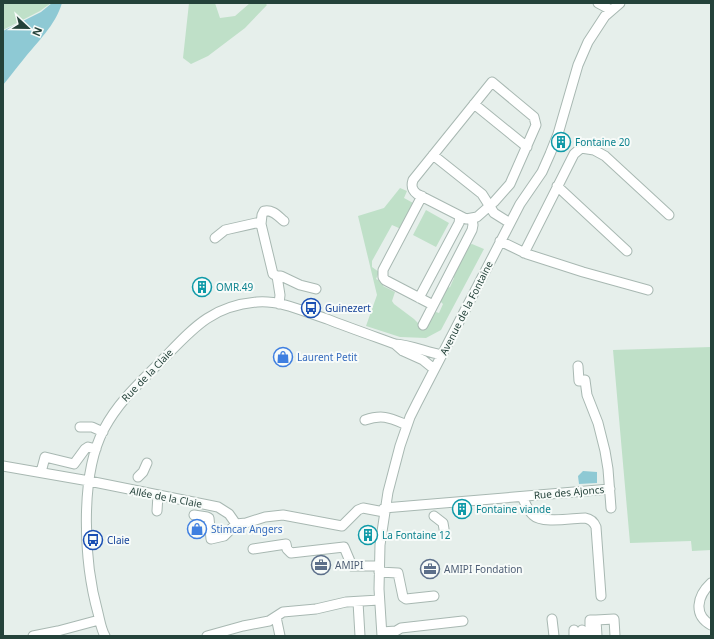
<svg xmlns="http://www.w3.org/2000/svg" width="714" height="639" viewBox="0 0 714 639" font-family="'Noto Sans',sans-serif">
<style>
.green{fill:#bfe0c8}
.water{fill:#8ec9d4}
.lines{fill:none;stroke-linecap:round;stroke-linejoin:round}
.minor-casing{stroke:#a8b8b2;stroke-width:11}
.minor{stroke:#fff;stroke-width:9}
.labels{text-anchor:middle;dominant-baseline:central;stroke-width:4;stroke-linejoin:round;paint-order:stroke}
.culture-label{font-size:10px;fill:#0d838f;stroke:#f7fbf9;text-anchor:start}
.transit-label{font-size:10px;fill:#164399;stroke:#f7fbf9;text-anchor:start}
.street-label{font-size:10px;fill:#24423a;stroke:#f7fbf9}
.shop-label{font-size:10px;fill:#366cbe;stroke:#f7fbf9;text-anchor:start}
.service-label{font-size:10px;fill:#4e5e75;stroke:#f7fbf9;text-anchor:start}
</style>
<rect width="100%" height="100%" fill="#e6efeb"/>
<path class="green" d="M3 3H51L40 11 3 30Z
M189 3H215L220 18 235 16 250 3H265L267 5 245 28 208 56 191 64 183 58Z
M400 188 407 191 404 198 415 204 401 229 392 225 372 261V267L379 272 376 279 384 282 383 286 395 292 392 301 394 304 414 319 421 326 433 311 439 313 443 304 440 301 447 288 450 287 454 278 451 276 468 245 472 244 484 249 441 330 426 338 400 337 366 326 377 295 358 216 384 208Z
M426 210 449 223 436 247 413 235Z
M711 347V550L692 551 691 541 630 543 613 350Z"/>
<path class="water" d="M52 3H62C55 26 38 41 23 60 16 68 10 77 3 85V31L41 12Z
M583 471 597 472V483L579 484 578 476Z"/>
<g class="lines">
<g class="minor-casing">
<path id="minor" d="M598 3 611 10
M492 82 534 117 536 125 510 184 494 202 477 217 466 219 417 194C412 190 411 186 413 180Z
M474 104 527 147
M433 155 482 194 494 213 510 223
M557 186 627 251
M422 196 383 270V277L385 280 433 305
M261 224 262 215 264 211C272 209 278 216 284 221
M215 238 225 230 256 223 261 224 273 274 277 276
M500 241 527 254 583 272 648 290
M524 253 574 154 581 148 594 150 605 156 669 215
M419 298 459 223 460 216
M279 304 280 295 277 276H281L300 285 316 289
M423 325 472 230 473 225 472 219
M395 344 403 351 423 360 434 369
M578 366 579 381 585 380 587 395 598 423 605 451 608 469 611 508
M365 420C383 414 390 418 407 425
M80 427H92L103 432
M3 466 89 481 218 507 229 514 236 524
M41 472 45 457 74 464 85 449 88 447 96 449
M138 477 143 472 147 463
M522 497C525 502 528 511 533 515 542 524 573 518 585 518 591 519 594 522 596 527L601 596
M384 508 610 489
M157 511 158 495
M194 515 207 517 209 518 211 539 224 536 236 524 246 523 265 517 283 515 342 526 358 510 363 508 384 512
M434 516 443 523 444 529
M253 549 286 544 287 549 291 553 344 547 352 566H379
M379 572 398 573 403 597 406 599 434 596
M711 583C697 596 693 615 711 625
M358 602 360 636
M276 617 280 636
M552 619 554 636
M574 630V636
M582 630V636
M382 632 396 631 401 628 463 621
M33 636 58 631 99 620
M105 636C101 629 100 621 98 613 84 563 79 476 104 429 120 399 143 380 166 356 195 326 213 306 257 302 281 300 305 312 327 319 350 328 373 336 395 344 411 345 426 352 442 355
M207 636 243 626 269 621 283 612 316 609 346 602 379 600
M382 636 379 589 380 545 388 492 400 446 410 417 417 403 520 204 542 172 550 154 558 134 578 65 588 42 605 16 620 3
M590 636V620H596
M597 636 596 620 614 619 615 636"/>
</g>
<use href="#minor" class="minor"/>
</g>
<defs>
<g id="building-ring" transform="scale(1)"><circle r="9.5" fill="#f7fbf9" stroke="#0f9aa8" stroke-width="1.5"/><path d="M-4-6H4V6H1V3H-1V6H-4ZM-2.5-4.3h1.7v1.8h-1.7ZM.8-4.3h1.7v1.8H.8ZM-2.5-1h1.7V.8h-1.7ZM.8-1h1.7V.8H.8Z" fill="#0f9aa8"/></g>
<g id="bus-ring" transform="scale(1)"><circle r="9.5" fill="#f7fbf9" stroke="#1a4fb4" stroke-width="1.5"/><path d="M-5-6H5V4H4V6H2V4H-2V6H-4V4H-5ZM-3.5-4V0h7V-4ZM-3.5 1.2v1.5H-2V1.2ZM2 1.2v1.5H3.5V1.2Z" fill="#1a4fb4"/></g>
<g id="shop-ring" transform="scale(1)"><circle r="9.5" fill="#f7fbf9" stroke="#3f7fe0" stroke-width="1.5"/><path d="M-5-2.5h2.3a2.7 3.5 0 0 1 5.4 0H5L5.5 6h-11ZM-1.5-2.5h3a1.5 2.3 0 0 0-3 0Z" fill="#3f7fe0"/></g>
<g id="office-ring" transform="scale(1)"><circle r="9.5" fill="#f7fbf9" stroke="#5c6f8a" stroke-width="1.5"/><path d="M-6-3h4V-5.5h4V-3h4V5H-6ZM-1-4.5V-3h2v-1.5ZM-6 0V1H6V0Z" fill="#5c6f8a"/></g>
</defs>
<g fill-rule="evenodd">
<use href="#building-ring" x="561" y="142"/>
<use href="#building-ring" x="202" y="287"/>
<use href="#bus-ring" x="311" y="308"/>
<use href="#shop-ring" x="283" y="357"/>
<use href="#building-ring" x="462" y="509"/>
<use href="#shop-ring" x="197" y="529"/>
<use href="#building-ring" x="368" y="535"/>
<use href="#bus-ring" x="93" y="540"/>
<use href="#office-ring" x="321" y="565"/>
<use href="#office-ring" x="430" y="569"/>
</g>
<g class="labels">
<g class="culture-label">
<text x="575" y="142">Fontaine 20</text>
<text x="216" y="287">OMR.49</text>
<text x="476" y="509">Fontaine viande</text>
<text x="382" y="535">La Fontaine 12</text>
</g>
<g class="transit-label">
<text x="325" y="308">Guinezert</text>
<text x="107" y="540">Claie</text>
</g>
<g class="street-label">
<text transform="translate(466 308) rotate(-63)">Avenue de la Fontaine</text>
<text transform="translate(147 375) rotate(-46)">Rue de la Claie</text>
<text transform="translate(569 492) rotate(-5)">Rue des Ajoncs</text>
<text transform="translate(166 497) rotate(11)">Allée de la Claie</text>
</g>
<g class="shop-label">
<text x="297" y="357">Laurent Petit</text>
<text x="211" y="529">Stimcar Angers</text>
</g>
<g class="service-label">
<text x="335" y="565">AMIPI</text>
<text x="444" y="569">AMIPI Fondation</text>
</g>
</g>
<rect width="714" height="639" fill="none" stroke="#24423a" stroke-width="8"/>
<g transform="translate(28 28) rotate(112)" stroke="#f7fbf9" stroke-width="3" paint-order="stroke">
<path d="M0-3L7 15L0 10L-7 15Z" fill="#24423a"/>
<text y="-6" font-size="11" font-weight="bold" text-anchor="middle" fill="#24423a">N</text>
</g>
</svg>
